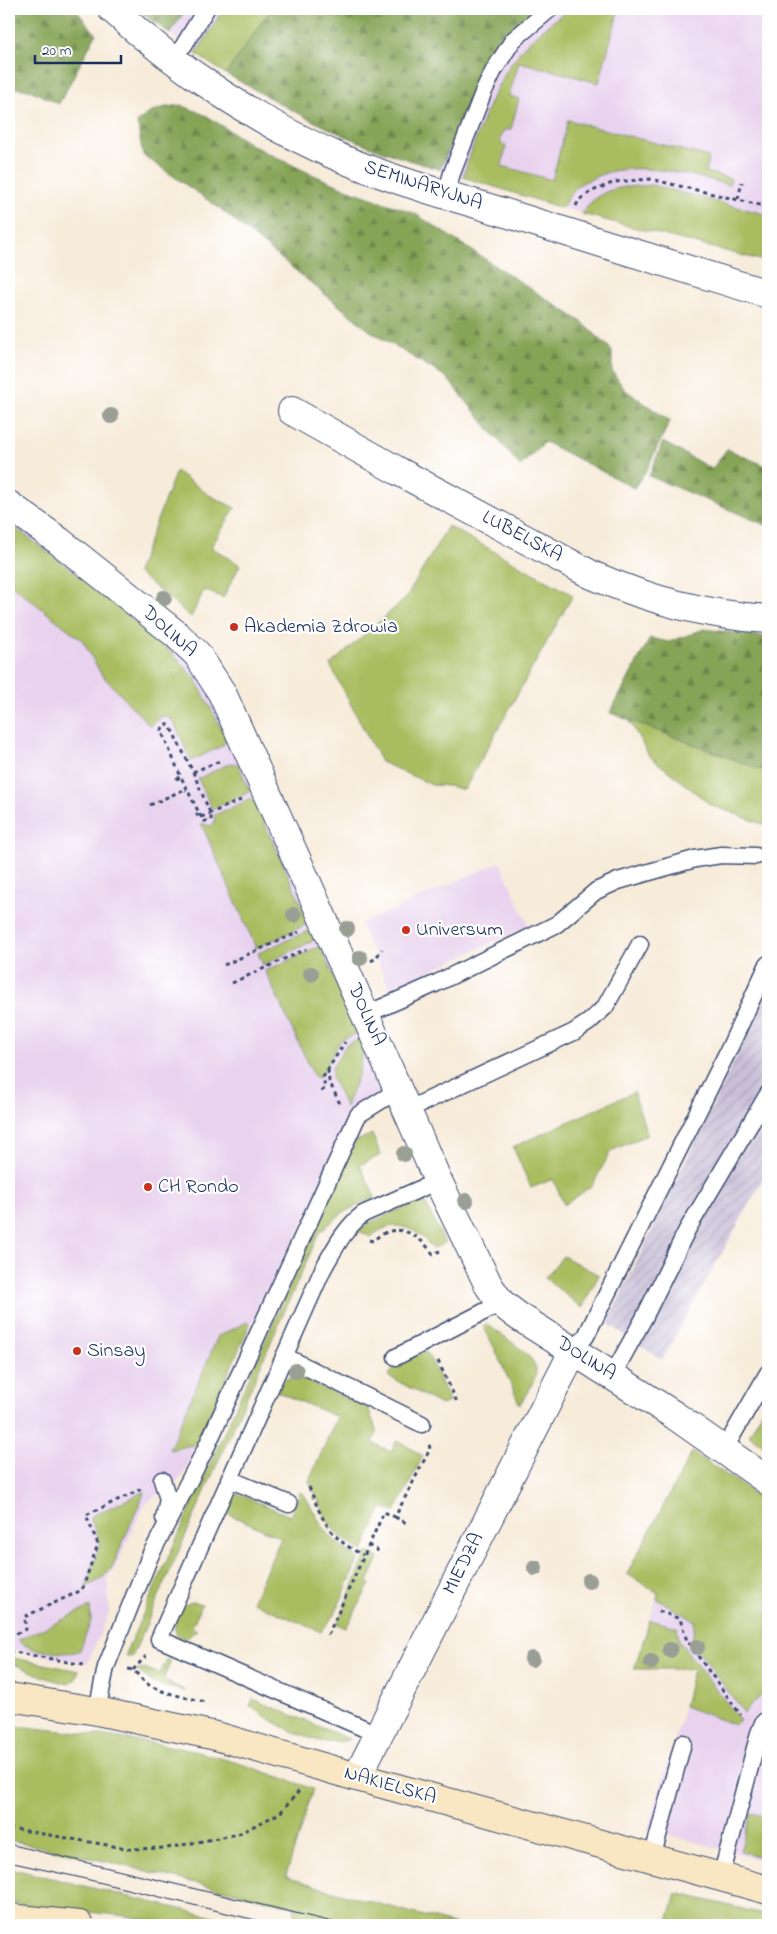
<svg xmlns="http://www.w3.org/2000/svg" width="777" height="1934" viewBox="0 0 777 1934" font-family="'Indie Flower',sans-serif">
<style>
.built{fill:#e8d2ee}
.industrial{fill:url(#industrial-furrows)}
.green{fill:#a9bd61;stroke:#627660}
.forest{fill:url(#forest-firs);stroke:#506a5a}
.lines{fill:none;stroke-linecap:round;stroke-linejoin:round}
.service-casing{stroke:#3c4b70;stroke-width:19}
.minor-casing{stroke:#3c4b70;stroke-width:30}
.secondary-casing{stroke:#3c4b70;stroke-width:30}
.path{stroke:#3c4b70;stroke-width:3;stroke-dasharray:4 4;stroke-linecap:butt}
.service{stroke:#fff;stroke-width:16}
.minor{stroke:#fff;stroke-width:28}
.secondary{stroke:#f9e7c3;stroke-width:28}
.tram{stroke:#1b2f5e;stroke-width:1}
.tree{fill:#9a9f96}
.poi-dot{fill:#c8321e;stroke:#fff;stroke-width:2}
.labels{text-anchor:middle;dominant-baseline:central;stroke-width:4.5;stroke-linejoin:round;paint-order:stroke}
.street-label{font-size:20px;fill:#1b2f5e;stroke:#fff}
.poi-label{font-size:20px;fill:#1b2f5e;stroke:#fff;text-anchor:start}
</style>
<defs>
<pattern id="industrial-furrows" width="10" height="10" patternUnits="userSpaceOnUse" patternTransform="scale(1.25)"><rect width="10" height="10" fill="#c9bfd7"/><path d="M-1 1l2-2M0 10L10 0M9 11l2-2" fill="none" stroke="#aca4bb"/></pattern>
<pattern id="forest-firs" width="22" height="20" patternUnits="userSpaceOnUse" patternTransform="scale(1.25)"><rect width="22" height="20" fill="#86a457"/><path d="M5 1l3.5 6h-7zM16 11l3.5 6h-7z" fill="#6d864b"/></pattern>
</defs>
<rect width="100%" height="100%" fill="#fff"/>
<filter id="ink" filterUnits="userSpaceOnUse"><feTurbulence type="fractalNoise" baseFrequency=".02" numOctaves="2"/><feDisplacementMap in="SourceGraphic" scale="10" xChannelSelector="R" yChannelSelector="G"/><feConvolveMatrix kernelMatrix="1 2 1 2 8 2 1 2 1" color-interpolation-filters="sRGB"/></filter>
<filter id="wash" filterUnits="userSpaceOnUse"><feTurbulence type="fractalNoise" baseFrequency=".0096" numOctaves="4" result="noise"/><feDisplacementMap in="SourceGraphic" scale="20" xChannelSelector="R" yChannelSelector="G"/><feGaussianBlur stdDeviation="1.12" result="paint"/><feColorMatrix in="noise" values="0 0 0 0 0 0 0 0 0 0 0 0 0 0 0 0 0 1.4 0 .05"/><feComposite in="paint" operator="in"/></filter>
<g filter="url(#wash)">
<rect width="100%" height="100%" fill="#f7ebd9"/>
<path class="built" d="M137 9H768V262L562 208 416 163 330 129 275 102 226 74 196 54Z
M9 505 197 654 398 1090 358 1115 240 1347 182 1477 145 1504 113 1572 108 1575 109 1613 87 1664 9 1649Z
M500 862 529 926 390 989 360 924Z
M768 1507V1862L648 1829 681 1719 693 1669H634L658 1593Z"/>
<path class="industrial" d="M768 991V1170L662 1360 607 1323Z"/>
<path class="green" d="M223 9H271L226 74 196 54Z
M568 9H619L599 83 519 62 509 96 519 99 511 129 503 131 500 140 502 144 506 146 502 166 552 180 568 120 709 157 706 172 731 179 729 185C688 174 630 158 591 179 586 181 581 183 577 186 571 192 567 201 562 208L463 177C476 136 494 82 522 49 535 34 554 21 568 9Z
M652 185 768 215V262L582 214C599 186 622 187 652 185Z
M176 471 209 495 235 508 211 547 240 565 223 598 204 590 191 617 137 572Z
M9 523 71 569 169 650 195 678 227 739 222 746 191 761 174 722 165 716 160 717 150 726 101 674 83 641 9 583Z
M448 526 573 595 464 790 449 786 432 785 381 762 330 665 406 598Z
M629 720 768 772V826L711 805 649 756Z
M230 763 238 764 250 792 212 809 198 779Z
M253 798 310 923 256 948 201 823 210 826 215 822 214 815Z
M312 929 317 939 263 965 258 953Z
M320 946 359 1033 341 1040 319 1078 314 1076 265 971Z
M362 1038C366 1064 354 1084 346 1107L332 1079V1068L346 1045Z
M634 1092 647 1135 611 1151 592 1186 564 1205 553 1179 531 1188 513 1147Z
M372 1134 381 1155 360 1165 375 1197 342 1213 319 1233 132 1657 126 1656 127 1650 354 1142Z
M423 1198 445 1243 433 1249C417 1228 394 1216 371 1237L359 1231 367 1224Z
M563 1256 599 1275 582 1308 545 1278Z
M247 1322 250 1324 197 1444 169 1450 218 1336Z
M487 1324C498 1333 535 1355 536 1369 537 1380 525 1395 520 1405L493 1345 483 1326Z
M425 1351 429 1355 450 1402 441 1405 388 1376C398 1362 410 1358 425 1351Z
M288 1378 303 1379 368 1408 377 1432 373 1443 391 1452 397 1440 423 1456 395 1512 382 1507 363 1551C324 1531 327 1517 309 1481L337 1417 276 1391 283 1381Z
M764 1408 768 1411V1449L749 1435Z
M692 1452 748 1489 768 1507V1685L760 1697 744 1713 692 1642 695 1621 657 1599 658 1593 627 1574Z
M145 1491 112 1568 100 1580 86 1587 100 1544 90 1517Z
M300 1492 304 1494C321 1524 327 1540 359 1558L335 1614 321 1632 252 1602 281 1538 224 1512 229 1500 235 1494H239L290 1516Z
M367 1553H371L379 1558 368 1582 370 1584 346 1628 337 1624Z
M194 1602 202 1604 192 1627 197 1630 187 1638 178 1637C170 1624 179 1603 194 1602Z
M90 1607 91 1621 80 1650C70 1657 23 1650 18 1640Z
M650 1620 677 1627 679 1641 740 1720 735 1725 684 1706 693 1669H634Z
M9 1657 79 1671 76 1679 69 1684 49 1679 9 1662Z
M167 1659 171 1661 163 1680 186 1691 155 1684 136 1670 144 1668 160 1674Z
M253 1699 349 1739C324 1753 271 1722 250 1706Z
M9 1725C65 1732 123 1736 179 1748 225 1757 269 1773 313 1789L286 1876 325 1889 457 1925H292L295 1907 109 1862 9 1840Z
M751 1813 768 1817V1859L740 1851Z
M9 1868 247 1925H178L125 1916 9 1903Z
M676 1893 768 1915V1925H667Z"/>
<path class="forest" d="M9 9H75L96 34 59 104 30 90 9 87Z
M137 9H186L170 34Z
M271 9H537L506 37 484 71 440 169C402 159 363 145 328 128 293 112 260 92 226 74Z
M181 105 207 116 253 146 309 173 349 190 414 213 582 322 612 350V371L624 389 670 421 647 469 634 488 545 442 520 466 446 377 370 331 219 208 143 155 137 122C153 109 162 107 181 105Z
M663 442 712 469 727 449 768 467V526L649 476Z
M704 629 768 637V772L610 713 650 638 669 642Z"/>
</g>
<g filter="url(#ink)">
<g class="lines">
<g class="service-casing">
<path id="service" d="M184 45 206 9
M446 194 452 173 483 93 494 70 513 40 550 9
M365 1015 437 983 557 924 596 891 618 881 695 859 721 855 756 856
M407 1110 574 1032 589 1022 605 1007 640 944
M573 1352 586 1336 729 1049 768 964
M284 1356 422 1424
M396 1357 501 1303
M612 1376 644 1318 687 1230 768 1094
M724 1450 768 1373
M229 1479 289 1504
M162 1480 168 1499 164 1518
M148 1560 205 1450 358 1115 398 1090
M97 1711 106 1667 152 1551
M377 1734 159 1639 323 1269C335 1248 344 1229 363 1214L438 1181
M652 1858 683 1743
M721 1877 759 1733 763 1723 768 1718"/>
</g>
<g class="minor-casing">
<path id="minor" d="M112 9C179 70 259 123 343 159 397 182 455 197 512 215 597 242 683 268 768 294
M292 411 398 471 592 575C650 600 705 615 768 619
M9 505 59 541 177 635 197 654 222 693 317 905 438 1181 489 1286 501 1303 518 1316 674 1415 768 1481
M357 1777 573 1352"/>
</g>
<g class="secondary-casing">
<path id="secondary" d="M9 1697 97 1711 216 1736 357 1777 768 1890
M9 1918 79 1925"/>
</g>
<path class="path" d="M738 199 742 182
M576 206 579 200 590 192 615 182 650 179 768 207
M193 772 222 760
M176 779 181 777 161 730 166 724 170 726 193 772 211 815V821H204L200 815 181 777
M150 805 185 789 186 791
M196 813 199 818 241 800
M371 961 376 958 382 949
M224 965 299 932
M232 983 306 949
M328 1070 329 1081 340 1104
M321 1091 325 1089 323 1077 345 1042
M369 1240 373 1241C395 1220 418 1233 433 1254L440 1251
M438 1361 458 1404
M309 1487C323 1521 329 1538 363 1555
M395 1517 408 1524
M368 1545 382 1553
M659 1611 680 1619 687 1641 741 1715
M328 1635 384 1512 395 1517 430 1449 429 1444
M9 1637 26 1629 24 1617 82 1590 98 1544 86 1515 141 1489
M9 1651 84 1665
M128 1669C136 1670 140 1678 146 1683 162 1694 187 1697 205 1702
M133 1670 146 1656
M9 1828 130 1849 167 1848 238 1834 280 1813 300 1790"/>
<use href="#service" class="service"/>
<use href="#minor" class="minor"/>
<use href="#secondary" class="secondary"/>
<path class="tram" d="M9 1844 345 1925
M9 1862 73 1876 276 1925"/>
</g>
<g class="tree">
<circle cx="111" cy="416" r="8"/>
<circle cx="164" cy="598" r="8"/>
<circle cx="294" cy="915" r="8"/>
<circle cx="347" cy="929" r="8"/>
<circle cx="360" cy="958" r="8"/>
<circle cx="311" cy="974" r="8"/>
<circle cx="404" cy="1154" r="8"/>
<circle cx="466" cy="1201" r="8"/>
<circle cx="296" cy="1371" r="8"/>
<circle cx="535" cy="1568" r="8"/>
<circle cx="589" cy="1581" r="8"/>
<circle cx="697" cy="1647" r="8"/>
<circle cx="670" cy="1650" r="8"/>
<circle cx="532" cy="1659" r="8"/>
<circle cx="651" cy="1662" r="8"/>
</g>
</g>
<g class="poi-dot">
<circle cx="234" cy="627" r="5"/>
<circle cx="406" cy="930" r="5"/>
<circle cx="148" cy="1187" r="5"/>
<circle cx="77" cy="1351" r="5"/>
</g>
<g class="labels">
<g class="street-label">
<text transform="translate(423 186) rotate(18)">SEMINARYJNA</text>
<text transform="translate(522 537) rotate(28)">LUBELSKA</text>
<text transform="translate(169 632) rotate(42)">DOLINA</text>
<text transform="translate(366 1015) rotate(66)">DOLINA</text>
<text transform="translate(586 1359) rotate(32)">DOLINA</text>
<text transform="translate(464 1564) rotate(-63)">MIEDZA</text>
<text transform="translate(390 1786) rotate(16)">NAKIELSKA</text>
</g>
<g class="poi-label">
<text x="244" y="627">Akademia Zdrowia</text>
<text x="416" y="930">Universum</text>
<text x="158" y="1187">CH Rondo</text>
<text x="87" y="1351">Sinsay</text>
</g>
</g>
<rect width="777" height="1934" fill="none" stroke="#fff" stroke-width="30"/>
<path d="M35 55v8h86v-8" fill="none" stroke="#1b2f5e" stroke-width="2.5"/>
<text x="42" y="55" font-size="15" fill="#1b2f5e" stroke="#ffffff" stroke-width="4" paint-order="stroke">20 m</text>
</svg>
